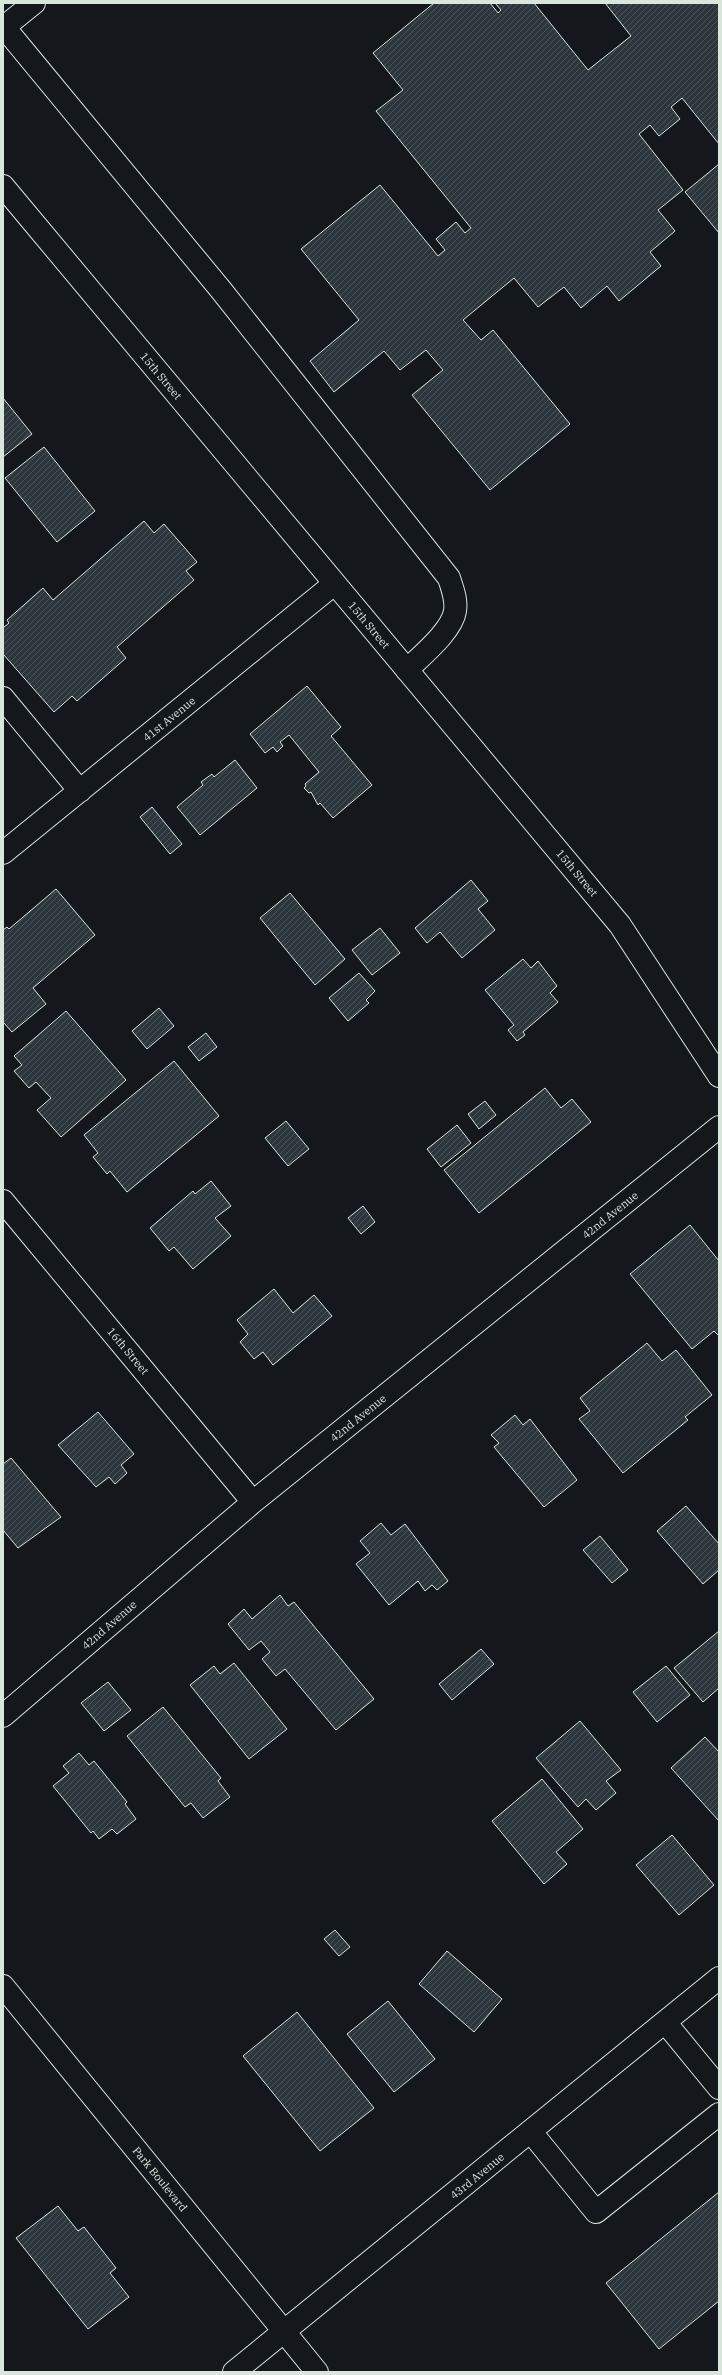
<svg xmlns="http://www.w3.org/2000/svg" width="722" height="2375" viewBox="0 0 722 2375" font-family="'IBM Plex Serif',serif">
<style>
.building{fill:url(#building-hatch);stroke:#d8e6dc}
.lines{fill:none;stroke-linecap:round;stroke-linejoin:round}
.minor-casing{stroke:#d8e6dc;stroke-width:24}
.major-casing{stroke:#d8e6dc;stroke-width:24}
.minor{stroke:#14181c;stroke-width:22}
.major{stroke:#14181c;stroke-width:22}
.labels{text-anchor:middle;dominant-baseline:central;stroke-width:3;stroke-linejoin:round;paint-order:stroke}
.street-label{font-size:11px;fill:#d8e6dc;stroke:#14181c}
</style>
<defs>
<pattern id="building-hatch" width="6" height="6" patternUnits="userSpaceOnUse"><rect width="6" height="6" fill="#2c363c"/><path d="M-1 1l2-2M0 6l6-6M5 7l2-2" fill="none" stroke="#4a5358"/></pattern>
</defs>
<rect width="100%" height="100%" fill="#14181c"/>
<path class="building" d="M434 3H490L498 13 501 10 495 3H534L588 70 631 36 605 3H719V144L682 98 671 107 680 119 659 136 650 125 639 134 683 190 658 210 675 231 650 252 661 266 619 301 607 286 581 308 564 287 538 307 514 278 463 320 481 340 493 330 570 424 490 490 412 395 443 370 426 350 400 370 384 351 334 392 310 361 359 320 301 249 380 185 438 256 445 250 436 239 456 222 465 233 471 228 376 111 403 90 373 53Z
M719 164V233L685 192Z
M3 398 32 434 3 457Z
M44 447 95 511 57 542 5 478Z
M144 521 154 533 164 524 197 562 186 571 194 580 117 647 126 658 77 701 72 696 54 712 3 654V628L9 623 7 620 43 588 53 600Z
M307 686 341 727 331 736 372 785 333 818 320 803 318 805 311 792 309 793 304 788 306 786 305 784 319 772 289 735 280 742 283 746 277 752 273 747 265 753 250 734Z
M235 760 257 788 200 835 177 807 203 785 201 782 212 774 214 777Z
M152 807 182 844 170 854 140 817Z
M471 880 488 901 478 909 495 930 462 958 440 932 427 943 415 928Z
M56 889 95 935 33 988 46 1004 12 1032 3 1022V930L7 927 9 929Z
M290 893 345 959 315 985 260 918Z
M380 928 400 953 372 975 352 950Z
M523 959 531 968 538 961 557 986 550 993 558 1002 523 1032 525 1035 517 1041 508 1030 514 1025 485 990Z
M359 973 375 991 366 1000 369 1003 348 1021 329 998Z
M159 1008 174 1026 147 1049 132 1031Z
M66 1011 126 1080 61 1137 37 1110 51 1098 36 1082 29 1088 14 1071 22 1065 14 1056Z
M206 1033 217 1047 199 1061 188 1047Z
M174 1061 219 1116 127 1192 110 1171 107 1174 93 1157 98 1153 84 1135Z
M545 1088 561 1108 572 1099 591 1122 479 1213 444 1170Z
M485 1101 496 1115 479 1129 468 1114Z
M286 1121 309 1149 288 1166 265 1138Z
M457 1125 471 1143 441 1167 427 1149Z
M211 1181 231 1206 215 1218 231 1236 193 1269 174 1247 169 1251 150 1228 193 1191 195 1194Z
M363 1206 375 1222 361 1234 348 1218Z
M690 1225 719 1261V1336L714 1331 692 1349 630 1274Z
M274 1289 293 1313 314 1295 332 1316 273 1365 263 1352 254 1359 240 1342 248 1334 237 1320Z
M647 1343 662 1361 676 1350 712 1395 685 1417 688 1420 623 1473 579 1419 590 1411 580 1398Z
M98 1412 134 1454 121 1465 127 1473 115 1484 109 1477 96 1487 58 1445Z
M515 1415 523 1425 530 1419 577 1480 544 1507 494 1447 499 1443 491 1435Z
M11 1458 61 1517 18 1548 3 1530V1464Z
M686 1506 719 1544V1570L703 1584 657 1531Z
M381 1523 391 1535 405 1524 448 1581 437 1590 432 1585 425 1591 418 1581 389 1605 356 1564 370 1553 360 1541Z
M600 1536 628 1570 612 1583 583 1550Z
M280 1595 288 1606 294 1602 374 1699 336 1730 285 1669 276 1676 262 1659 270 1652 261 1641 249 1650 228 1624 244 1609 252 1619Z
M719 1631V1688L703 1702 674 1668Z
M481 1649 494 1664 452 1700 439 1684Z
M234 1663 287 1729 249 1759 190 1685 214 1666 220 1674Z
M666 1666 690 1695 657 1722 633 1692Z
M108 1682 131 1710 104 1731 81 1703Z
M163 1707 221 1778 218 1781 230 1797 203 1818 191 1803 185 1807 127 1736Z
M580 1721 621 1770 606 1781 616 1793 596 1810 586 1799 578 1807 536 1758Z
M705 1737 719 1752V1821L671 1768Z
M79 1753 89 1765 94 1761 127 1802 125 1804 136 1819 117 1834 112 1829 99 1839 93 1831 91 1833 53 1786 69 1773 63 1766Z
M542 1779 583 1829 556 1852 567 1864 544 1884 492 1821Z
M672 1835 714 1885 679 1915 636 1865Z
M335 1930 350 1947 339 1956 324 1939Z
M447 1951 502 1999 474 2032 419 1984Z
M388 2001 435 2059 394 2092 347 2034Z
M297 2012 374 2108 320 2151 243 2056Z
M719 2192V2301L659 2349 606 2283Z
M58 2206 78 2231 84 2227 116 2268 110 2273 129 2297 88 2329 16 2238Z"/>
<g class="lines">
<g class="minor-casing">
<path id="minor" d="M4 27 221 290 449 578C452 588 457 599 455 611 452 631 421 656 407 670
M3 28 34 3
M3 698 80 791
M3 853 334 584
M3 1201 253 1502
M3 1716 253 1502 719 1127
M3 1986 317 2372
M665 2022 719 2088
M531 2132 596 2212 719 2114
M234 2372 719 1978"/>
</g>
<g class="major-casing">
<path id="major" d="M3 186 620 925 719 1076"/>
</g>
<use href="#minor" class="minor"/>
<use href="#major" class="major"/>
</g>
<g class="labels">
<g class="street-label">
<text transform="translate(161 376) rotate(50)">15th Street</text>
<text transform="translate(369 625) rotate(50)">15th Street</text>
<text transform="translate(169 719) rotate(-39)">41st Avenue</text>
<text transform="translate(577 873) rotate(50)">15th Street</text>
<text transform="translate(610 1215) rotate(-39)">42nd Avenue</text>
<text transform="translate(128 1351) rotate(50)">16th Street</text>
<text transform="translate(358 1418) rotate(-39)">42nd Avenue</text>
<text transform="translate(109 1625) rotate(-41)">42nd Avenue</text>
<text transform="translate(477 2176) rotate(-39)">43rd Avenue</text>
<text transform="translate(160 2179) rotate(51)">Park Boulevard</text>
</g>
</g>
<rect width="722" height="2375" fill="none" stroke="#d8e6dc" stroke-width="8"/>
</svg>
